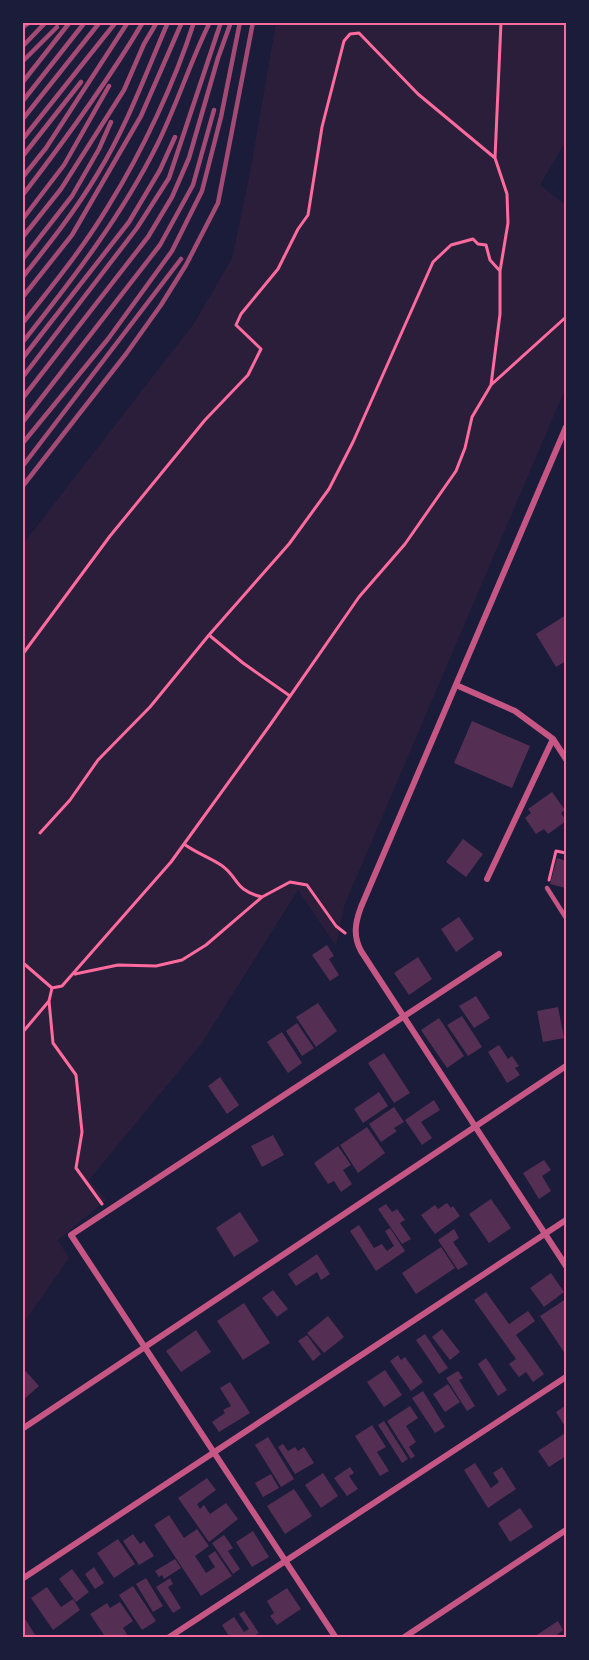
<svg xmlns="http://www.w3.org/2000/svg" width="589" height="1660" viewBox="0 0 589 1660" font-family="Raleway,sans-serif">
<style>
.green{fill:#2a1e3b}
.building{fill:#542f53}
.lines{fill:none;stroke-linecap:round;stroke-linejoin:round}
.path{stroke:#ff6b9d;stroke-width:3}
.service{stroke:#c65784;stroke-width:4.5}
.minor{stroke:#c65784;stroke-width:6}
.rail{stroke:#a44b75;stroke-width:4.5}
.neatline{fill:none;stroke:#ff6b9d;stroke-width:2}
</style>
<rect width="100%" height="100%" fill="#1b1b3a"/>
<path class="green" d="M276 23H566V141L540 185 566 205V387L345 904 336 946 298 890 202 1043 89 1180 106 1200 58 1240 69 1258 23 1324V544L195 322 232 258 249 178Z"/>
<path class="building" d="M566 615V661L556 667 536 634Z
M472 721 530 746 512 788 454 763Z
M552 792 565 810 561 813 566 821 548 834 544 829 536 834 525 818 531 813 528 809Z
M463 839 483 854 466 877 446 862Z
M557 858 566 861V888L550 884Z
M459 917 474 939 456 952 441 929Z
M327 945 334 956 329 959 339 975 330 981 312 955Z
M418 957 432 979 409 995 394 973Z
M476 996 490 1018 474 1028 459 1006Z
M318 1003 337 1031 316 1047 296 1017Z
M558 1007 564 1038 543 1042 537 1011Z
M462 1016 482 1047 468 1056 447 1025Z
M439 1018 464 1056 447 1068 421 1030Z
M297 1023 314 1048 302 1056 286 1031Z
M282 1032 302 1063 288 1073 267 1042Z
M499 1045 508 1059 512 1056 519 1066 515 1068 520 1075 507 1083 488 1052Z
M384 1053 410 1093 394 1103 368 1063Z
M220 1077 239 1105 227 1114 208 1086Z
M379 1092 388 1106 363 1123 354 1109Z
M434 1100 440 1110 421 1122 432 1138 422 1145 405 1120Z
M394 1107 404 1122 394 1128 397 1131 381 1142 369 1124Z
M367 1127 385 1153 358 1173 340 1145Z
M273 1135 284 1155 262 1167 251 1146Z
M338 1146 351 1165 343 1170 352 1184 341 1192 334 1181 328 1184 314 1163Z
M544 1160 551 1170 542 1176 551 1191 539 1199 523 1173Z
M491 1199 511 1228 489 1243 469 1214Z
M447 1203 451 1208 453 1206 460 1216 435 1234 421 1215 435 1205 438 1209Z
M386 1204 392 1212 397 1209 405 1220 400 1223 411 1239 402 1244 378 1209Z
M240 1212 259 1241 234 1257 216 1228Z
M359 1225 374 1248 382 1244 387 1251 394 1246 385 1231 390 1228 405 1251 376 1271 350 1231Z
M454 1229 459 1238 453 1242 468 1264 458 1270 438 1240Z
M441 1247 455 1268 416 1294 402 1273Z
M317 1254 330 1274 321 1280 317 1272 296 1286 288 1274Z
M551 1273 564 1292 544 1307 530 1288Z
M273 1290 288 1309 277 1317 262 1298Z
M486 1292 509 1324 528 1311 535 1321 516 1335 544 1374 533 1382 526 1372 519 1377 509 1364 516 1359 474 1300Z
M566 1299V1355L540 1316Z
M244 1303 270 1343 243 1360 217 1321Z
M328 1316 344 1337 324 1353 307 1333Z
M442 1329 460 1352 450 1360 432 1337Z
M196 1330 211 1352 181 1372 166 1351Z
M425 1334 448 1368 439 1374 416 1340Z
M307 1335 321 1354 313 1361 298 1341Z
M398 1355 401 1360 405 1357 423 1382 411 1391 390 1361Z
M486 1358 507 1390 498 1396 478 1364Z
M22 1367 39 1386 22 1401Z
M385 1370 402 1395 384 1407 367 1382Z
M458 1371 463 1378 459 1380 475 1406 467 1411 446 1378Z
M230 1382 250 1413 219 1432 212 1422 225 1413 223 1410 231 1406 220 1388Z
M448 1384 460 1402 445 1412 433 1394Z
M423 1391 445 1427 435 1433 412 1398Z
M566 1405V1428L556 1412Z
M410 1406 418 1418 406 1426 416 1442 409 1447 415 1456 411 1459 387 1421Z
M384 1421 408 1459 402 1463 378 1425Z
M372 1425 386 1447 377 1452 389 1471 380 1476 355 1436Z
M564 1434 566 1437V1456L549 1467 538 1451Z
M268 1437 294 1479 281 1487 255 1445Z
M283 1444 288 1451 295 1447 298 1451 304 1447 314 1463 295 1474 278 1447Z
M475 1463 491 1488 499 1482 493 1473 502 1467 516 1489 488 1508 464 1470Z
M350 1467 354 1473 349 1476 358 1489 347 1496 334 1478Z
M323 1473 338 1496 321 1508 305 1485Z
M271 1474 279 1488 263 1497 255 1483Z
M207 1478 216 1490 197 1504 200 1509 204 1505 210 1514 226 1503 238 1519 209 1542 178 1498Z
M294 1489 312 1516 285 1534 267 1506Z
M520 1508 533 1527 510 1542 498 1523Z
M169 1515 184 1538 197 1529 209 1546 195 1556 206 1573 215 1567 208 1556 215 1551 232 1576 201 1596 154 1525Z
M253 1531 269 1557 252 1567 236 1542Z
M133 1534 140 1544 144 1541 154 1556 139 1565 123 1541Z
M224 1535 233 1548 228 1551 240 1569 233 1574 212 1543Z
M118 1539 135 1564 114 1578 97 1553Z
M175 1559 181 1568 164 1579 162 1575 159 1577 155 1571Z
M94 1567 104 1583 95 1589 85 1574Z
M72 1569 89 1592 76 1602 59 1579Z
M146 1578 163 1606 153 1612 136 1584Z
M170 1578 173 1584 168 1587 181 1608 173 1613 156 1587Z
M133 1586 156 1621 142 1630 119 1595Z
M47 1587 61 1607 73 1599 80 1610 53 1630 31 1598Z
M287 1588 301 1609 277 1625 270 1616 274 1613 267 1601Z
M120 1602 133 1621 123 1628 127 1634 122 1638H106L90 1614 107 1603 110 1608Z
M244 1611 259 1633 251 1638H230L222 1625 234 1617 244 1632 249 1629 239 1614Z
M22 1614 37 1638H22Z
M558 1621 563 1630 553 1638H532Z"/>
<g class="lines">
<path class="path" d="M492 384 566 317
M209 635 289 544 329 489 353 442 433 262 451 245 473 239 478 244 486 245 490 260 500 271
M22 655 110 536 205 420 248 375 261 349 236 325 241 314 278 269 298 229 308 215 322 127 344 41 350 34 359 33 418 94 495 158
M40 833 70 800 98 760 150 707 209 635 243 663 290 696
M184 844C196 853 209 857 221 865 239 877 233 890 262 897
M549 880 556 851 566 853
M22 962 52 988 62 986 171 862 270 725 359 597 405 544 456 471 465 448 472 417 491 385 500 314V271L508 223 507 194 495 158 501 22
M75 974 118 965 156 966 182 960 206 945 262 897 290 882 307 885 336 926 345 933
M49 1001 53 1043 76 1075 82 1132 76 1168 102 1204
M22 1033 49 1001 52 988"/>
<path class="service" d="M547 888 566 918"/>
<path class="minor" d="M566 427 361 907C355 923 353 936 361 951L566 1266
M456 685 515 711 553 739 566 759
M487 879 553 739
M22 1429 566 1066
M22 1579 566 1220
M168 1638 566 1377
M336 1638 71 1235 499 954
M403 1638 566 1530"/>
<path class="rail" d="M22 28 30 22
M22 47 46 22
M22 62 57 27
M22 83 70 22
M22 102 85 22
M22 120 100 22
M22 140 116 22
M22 157 81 82
M22 178 46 148 128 22
M22 196C65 140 107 83 143 22
M22 220 64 165 109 86
M22 238 61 189 124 90 144 44 157 22
M22 260 72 196 99 149 111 122
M22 278C49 244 76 210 98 173 127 126 146 73 168 22
M22 298 72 235 141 116 182 22
M22 324C53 285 84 247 109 205 142 152 175 82 194 22
M22 343C72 280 121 217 157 145 177 105 190 62 210 22
M22 359 129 222 160 170 175 137
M22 378 137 228 169 178 221 22
M22 399 148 237 172 197 189 158 218 58 231 22
M22 423 160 245 193 185 214 110
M22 444 108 339 172 251 202 191 221 117 240 22
M22 467 181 259
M22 487 126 354 161 305 186 265 218 203 253 22"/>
</g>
<rect width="589" height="1660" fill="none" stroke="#1b1b3a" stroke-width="48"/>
<rect x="24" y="24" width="541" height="1612" class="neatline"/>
</svg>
